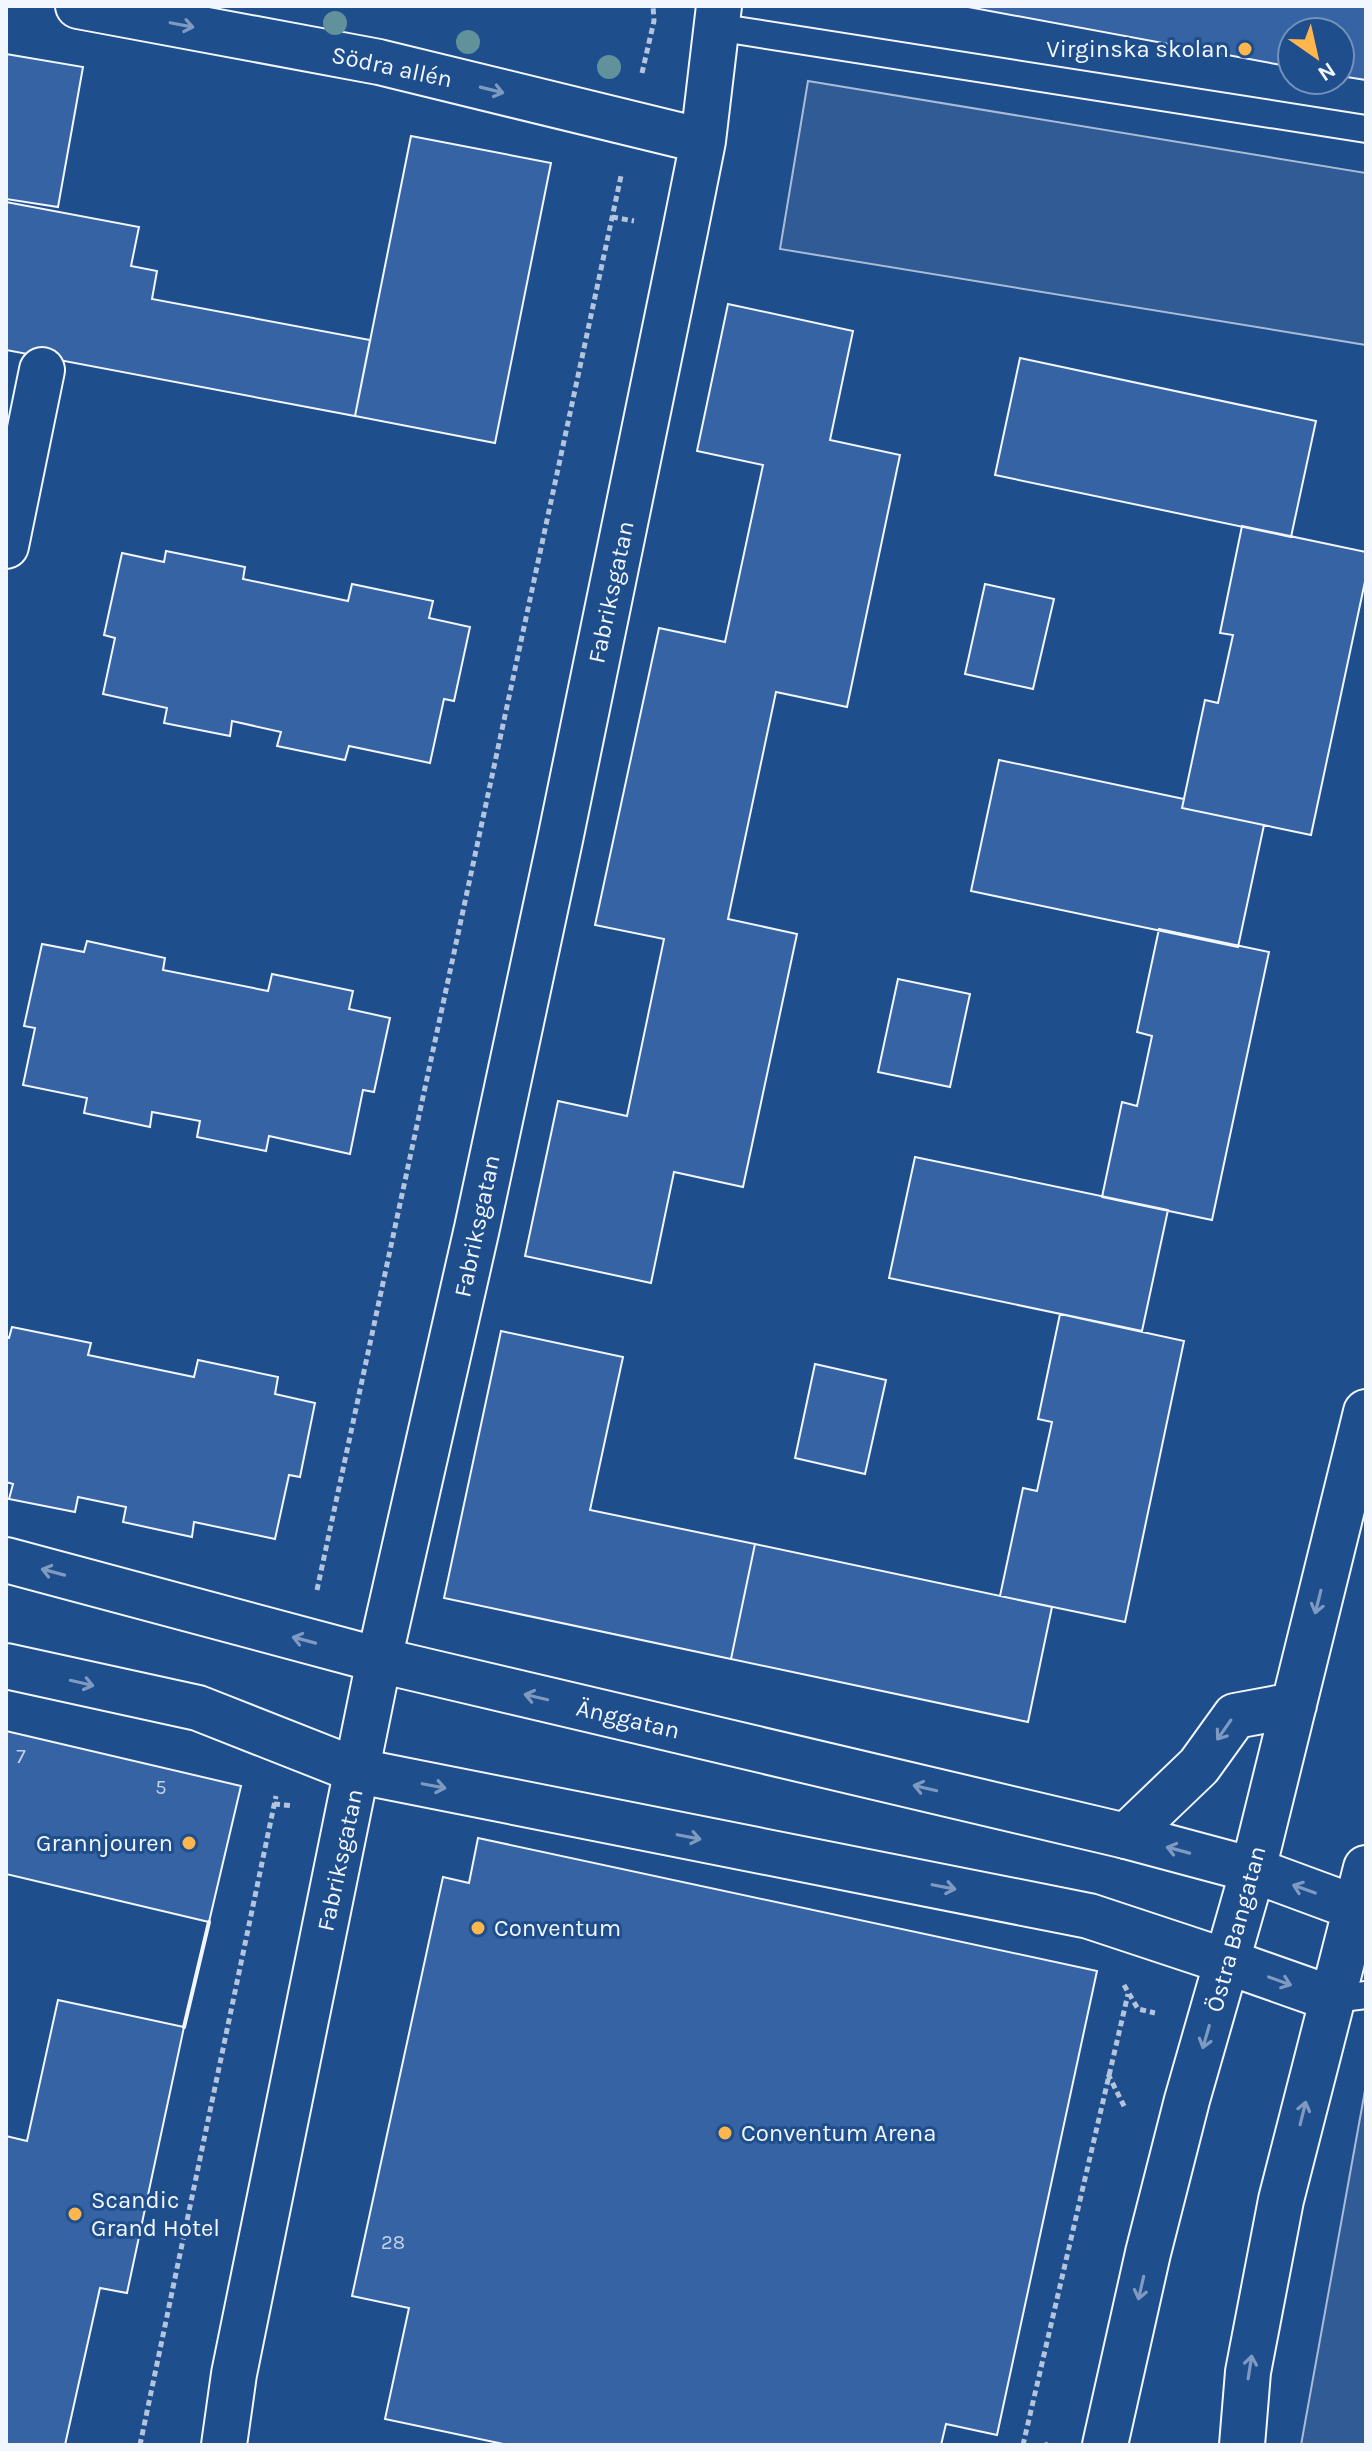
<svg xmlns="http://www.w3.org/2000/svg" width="1372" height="2451" viewBox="0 0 1372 2451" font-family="Karla,sans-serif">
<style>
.built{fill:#305b95;stroke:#a8bbd7;stroke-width:2}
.building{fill:#3563a3;stroke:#f2f6ff;stroke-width:2}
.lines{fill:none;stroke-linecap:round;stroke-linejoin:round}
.service-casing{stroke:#f2f6ff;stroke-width:30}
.minor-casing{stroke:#f2f6ff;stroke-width:48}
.tertiary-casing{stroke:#f2f6ff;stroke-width:48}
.primary-casing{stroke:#f2f6ff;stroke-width:48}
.path{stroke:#b3c4dc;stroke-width:5;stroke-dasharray:6 4;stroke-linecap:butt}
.service{stroke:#1f4e8c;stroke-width:26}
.minor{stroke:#1f4e8c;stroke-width:44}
.tertiary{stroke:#1f4e8c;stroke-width:44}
.primary{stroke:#1f4e8c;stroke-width:44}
.wall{stroke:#f2f6ff;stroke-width:4}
.tree{fill:#61919a}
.oneway{stroke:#7e9ac0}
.poi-dot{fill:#ffb74d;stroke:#1f4e8c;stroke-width:3}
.labels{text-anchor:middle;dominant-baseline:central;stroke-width:6;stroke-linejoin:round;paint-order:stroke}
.number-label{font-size:20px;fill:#c3d1e8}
.poi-label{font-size:24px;fill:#f2f6ff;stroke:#1f4e8c;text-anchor:start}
.street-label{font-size:24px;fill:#f2f6ff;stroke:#1f4e8c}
</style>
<rect width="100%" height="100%" fill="#1f4e8c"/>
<path class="built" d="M808 81 1366 173V345L780 249Z
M1366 2085V2445H1301Z"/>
<path class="building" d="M963 6H1366V80L1340 76V32H1292V67Z
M6 54 83 67 58 207 6 199Z
M411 136 551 163 495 443 355 416Z
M6 202 139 227 131 266 157 271 152 299 370 340 355 416 6 350Z
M728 304 853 331 830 440 900 455 847 707 776 692 728 919 797 934 743 1187 674 1172 651 1283 525 1256 558 1101 627 1116 664 939 595 925 659 628 725 642 763 465 697 451Z
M1020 358 1316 421 1291 537 995 475Z
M1242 526 1366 552V577L1311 835 1182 808 1205 700 1218 703 1233 635 1220 633Z
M166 551 245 567 243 579 348 601 352 584 433 601 429 618 470 627 454 701 444 699 430 763 349 746 345 760 277 746 281 732 232 721 230 736 164 723 167 708 103 694 115 638 104 635 122 553 164 562Z
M985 584 1054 599 1033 689 965 674Z
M999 760 1184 799 1182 808 1264 825 1238 947 971 891Z
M1159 929 1269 952 1212 1220 1102 1197 1122 1102 1137 1106 1152 1036 1137 1032Z
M87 941 165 958 163 970 268 991 272 974 353 991 349 1009 390 1018 374 1092 363 1090 350 1154 269 1136 266 1151 197 1137 200 1121 152 1112 150 1127 84 1113 87 1098 23 1085 35 1028 24 1026 42 944 84 952Z
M898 979 970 994 950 1087 878 1072Z
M915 1157 1168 1210 1142 1331 889 1278Z
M1060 1314 1184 1341 1125 1622 1000 1596 1023 1488 1037 1491 1052 1422 1038 1419Z
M12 1327 91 1343 88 1355 194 1377 198 1360 278 1377 275 1394 315 1403 300 1477 289 1475 275 1539 194 1522 192 1537 123 1522 126 1507 78 1497 75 1512 9 1499 13 1484 6 1482V1337L9 1338Z
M501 1331 623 1357 590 1510 755 1544 731 1659 444 1598Z
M815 1364 886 1380 865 1474 795 1458Z
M755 1544 1052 1607 1028 1722 731 1659Z
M6 1731 241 1786 209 1922 6 1874Z
M478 1838 1097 1971 997 2435 946 2424 941 2445H508L385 2419 409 2308 352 2296 443 1877 469 1883Z
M58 2000 184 2027 127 2293 100 2288 65 2445H6V2136L27 2141Z"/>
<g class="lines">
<g class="service-casing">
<path id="service" d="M716 27 1366 129
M1333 1999 1366 1995"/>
</g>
<g class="minor-casing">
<path id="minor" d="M78 6 379 62 703 141
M6 546 42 370
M224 2445 234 2374 379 1660 477 1228 560 840 685 231 703 141 719 6"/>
</g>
<g class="tertiary-casing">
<path id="tertiary" d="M6 1560 379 1660 1126 1836 1253 1870
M6 1666 198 1708 358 1771 1089 1916 1228 1962"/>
</g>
<g class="primary-casing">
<path id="primary" d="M1126 1836 1199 1766 1235 1716 1294 1705
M1253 1870 1356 1908
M1228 1962 1333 1999
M1105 2445 1148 2253 1187 2100 1253 1870 1366 1412
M1242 2445 1248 2372 1281 2200 1366 1868"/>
</g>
<path class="path" d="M642 73 654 21 653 6
M612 217 634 221
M317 1590 621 176
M274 1804 294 1806
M1124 1985 1138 2009 1155 2013
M1108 2074 1125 2108
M140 2445 276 1796
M1023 2445 1128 1994
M1045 2445 1048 2444"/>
<use href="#service" class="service"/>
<use href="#minor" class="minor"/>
<use href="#tertiary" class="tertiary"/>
<use href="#primary" class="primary"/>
<path class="wall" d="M184 2027 209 1922"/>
</g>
<g class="tree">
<circle cx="335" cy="23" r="12"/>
<circle cx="468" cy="42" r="12"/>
<circle cx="609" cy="67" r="12"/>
</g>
<defs><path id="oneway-shaft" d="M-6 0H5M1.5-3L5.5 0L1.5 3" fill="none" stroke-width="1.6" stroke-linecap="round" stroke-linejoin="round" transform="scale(2)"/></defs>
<g class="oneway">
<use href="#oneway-shaft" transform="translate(182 25) rotate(11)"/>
<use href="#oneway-shaft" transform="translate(492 90) rotate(14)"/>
<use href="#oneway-shaft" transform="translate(53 1572) rotate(-165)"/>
<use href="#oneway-shaft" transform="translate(1318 1602) rotate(104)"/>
<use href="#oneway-shaft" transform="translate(304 1640) rotate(-165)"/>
<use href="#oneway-shaft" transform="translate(82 1683) rotate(13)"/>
<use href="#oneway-shaft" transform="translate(536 1697) rotate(-167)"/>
<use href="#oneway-shaft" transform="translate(1224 1730) rotate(125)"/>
<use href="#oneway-shaft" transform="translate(434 1786) rotate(11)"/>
<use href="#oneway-shaft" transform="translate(925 1788) rotate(-167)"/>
<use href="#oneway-shaft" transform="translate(689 1837) rotate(11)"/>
<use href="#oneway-shaft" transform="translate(1178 1850) rotate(-165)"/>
<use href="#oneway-shaft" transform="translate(944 1887) rotate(11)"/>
<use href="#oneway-shaft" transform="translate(1304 1889) rotate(-160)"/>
<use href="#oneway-shaft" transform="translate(1280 1981) rotate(20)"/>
<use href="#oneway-shaft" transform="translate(1206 2037) rotate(106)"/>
<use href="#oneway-shaft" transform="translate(1303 2113) rotate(-76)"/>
<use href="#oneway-shaft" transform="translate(1141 2288) rotate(103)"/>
<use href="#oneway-shaft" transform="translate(1250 2367) rotate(-81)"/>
</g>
<g class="poi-dot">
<circle cx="1245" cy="49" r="8"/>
<circle cx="189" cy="1843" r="8"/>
<circle cx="478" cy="1928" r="8"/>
<circle cx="725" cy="2133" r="8"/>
<circle cx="75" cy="2214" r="8"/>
</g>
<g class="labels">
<g class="number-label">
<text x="21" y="1756">7</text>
<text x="161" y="1787">5</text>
<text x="393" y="2242">28</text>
</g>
<g class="poi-label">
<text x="1229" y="49" text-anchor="end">Virginska skolan</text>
<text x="173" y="1843" text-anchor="end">Grannjouren</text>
<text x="494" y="1928">Conventum</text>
<text x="741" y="2133">Conventum Arena</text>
<text x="91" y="2200">Scandic<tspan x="91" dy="28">Grand Hotel</tspan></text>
</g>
<g class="street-label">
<text transform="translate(392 67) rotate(12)">Södra allén</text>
<text transform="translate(611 592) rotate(-78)">Fabriksgatan</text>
<text transform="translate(477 1226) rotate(-78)">Fabriksgatan</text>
<text transform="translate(628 1719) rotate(13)">Änggatan</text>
<text transform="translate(340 1860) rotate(-78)">Fabriksgatan</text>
<text transform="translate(1236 1929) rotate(-75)">Östra Bangatan</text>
</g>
</g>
<rect width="1372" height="2451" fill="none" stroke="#f2f6ff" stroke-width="16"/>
<g transform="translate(1316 56) rotate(146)"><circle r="38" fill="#1f4e8c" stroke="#7391ba" stroke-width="2"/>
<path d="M0-6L14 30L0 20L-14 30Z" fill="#ffb74d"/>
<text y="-12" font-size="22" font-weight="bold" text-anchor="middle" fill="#f2f6ff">N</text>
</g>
</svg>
